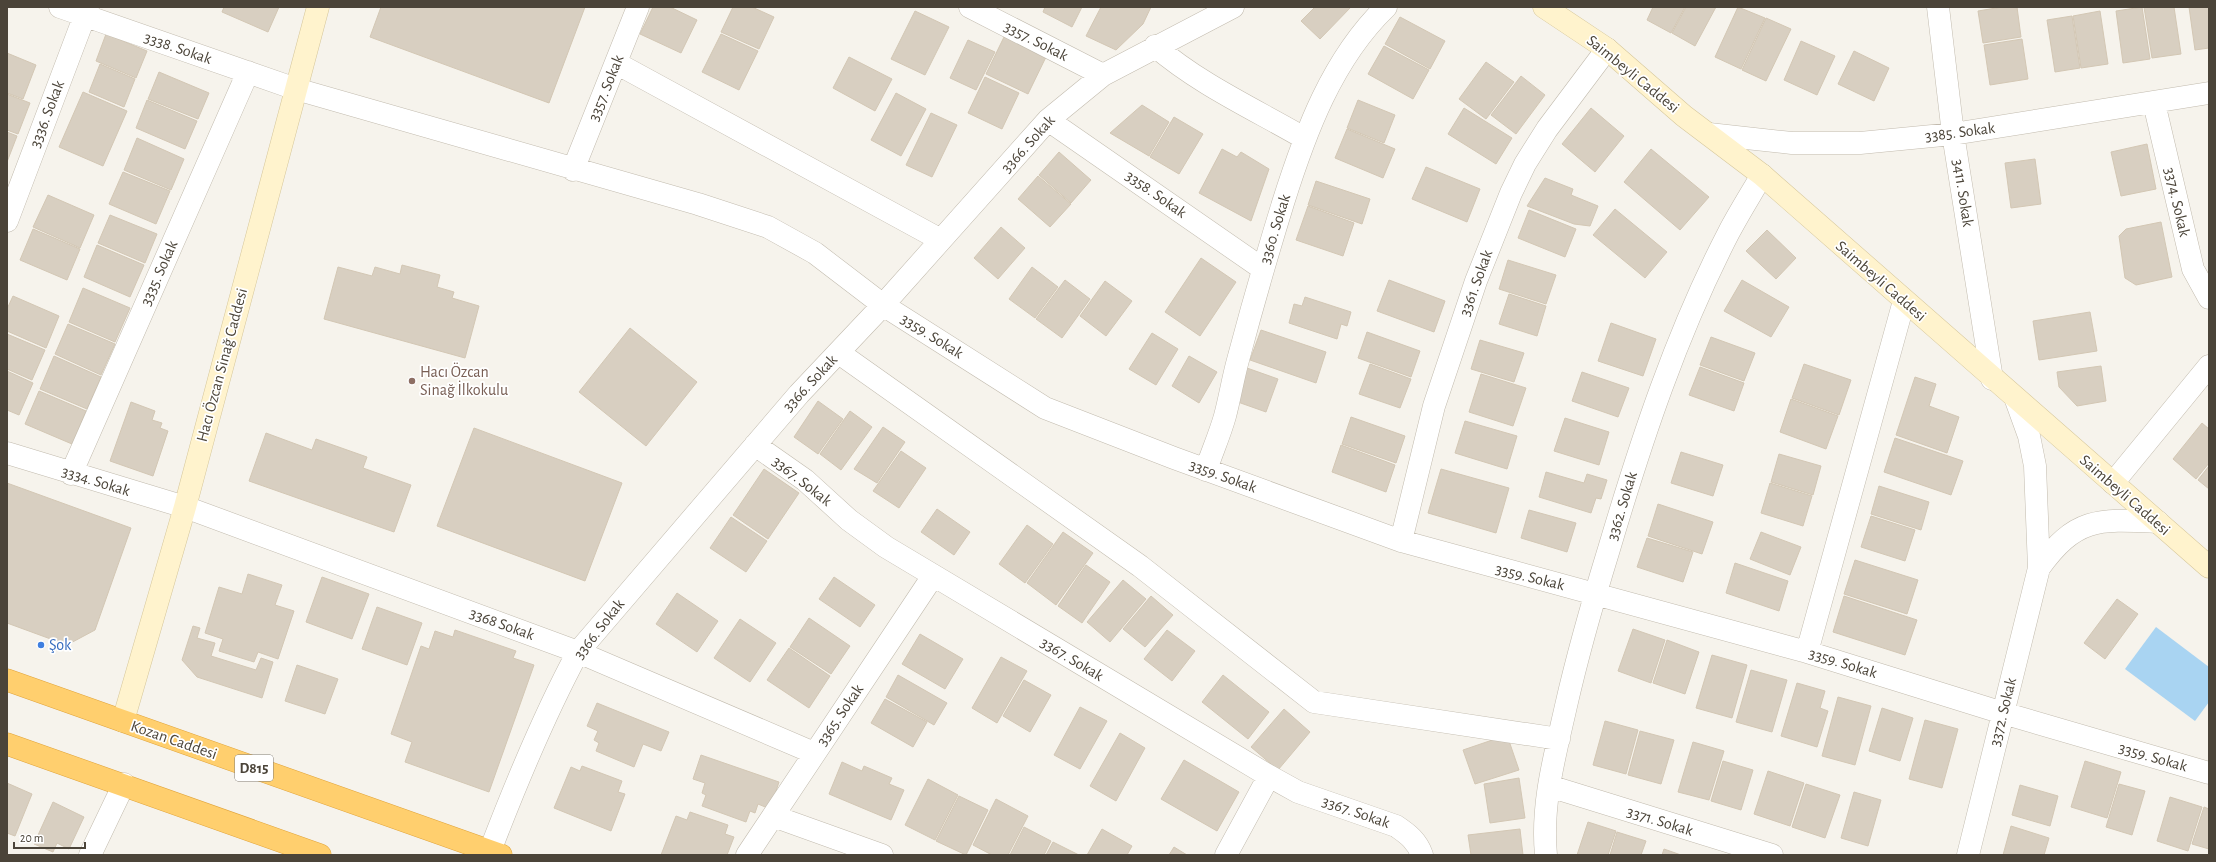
<svg xmlns="http://www.w3.org/2000/svg" width="2216" height="862" viewBox="0 0 2216 862" font-family="'Alegreya Sans',sans-serif">
<style>
.water{fill:#a9d4f2}
.building{fill:#d8cfc1;stroke:#d3c7b4}
.lines{fill:none;stroke-linecap:round;stroke-linejoin:round}
.street-casing{stroke:#c2bbae;stroke-width:23}
.secondary-casing{stroke:#d6c79b;stroke-width:23}
.highway-casing{stroke:#e0a43c;stroke-width:23}
.street{stroke:#fff;stroke-width:22}
.secondary{stroke:#fff3cd;stroke-width:22}
.highway{stroke:#ffcf6e;stroke-width:22}
.education-dot{fill:#8d6e63;stroke:#fff;stroke-width:1.5}
.shop-dot{fill:#3f7fe0;stroke:#fff;stroke-width:1.5}
.labels{text-anchor:middle;dominant-baseline:central;stroke-width:3.5;stroke-linejoin:round;paint-order:stroke}
.shield{fill:#fff;stroke:#817c74;stroke-width:1}
.shield-label{font-size:15px;font-weight:bold;fill:#4b4439}
.street-label{font-size:16px;fill:#4b4439;stroke:#fff}
.education-label{font-size:16px;fill:#785e54;stroke:#fff;text-anchor:start}
.shop-label{font-size:16px;fill:#366cbe;stroke:#fff;text-anchor:start}
</style>
<rect width="100%" height="100%" fill="#f6f3ec"/>
<path class="water" d="M2156 627 2209 667V702L2195 721 2125 669Z"/>
<path class="building" d="M224 7H279L268 32 222 12Z
M381 7H585L549 103 370 37Z
M653 7H670L697 20 681 53 640 34Z
M733 7H752L774 17 759 49 721 32Z
M1045 7H1082L1072 27 1043 12Z
M1101 7H1151L1143 24 1116 50 1086 36Z
M1315 7H1351L1320 39 1301 21Z
M1653 7H1685L1671 33 1647 20Z
M1686 7H1716L1695 46 1672 33Z
M1738 7 1765 18 1741 69 1715 57Z
M2002 7H2017L2021 37 1983 43 1978 11Z
M2142 7 2150 59 2123 63 2116 11Z
M2144 7H2174L2181 54 2152 58Z
M2189 7H2209V48L2195 50Z
M915 11 949 27 925 75 891 59Z
M2100 11 2108 64 2081 68 2073 16Z
M2072 16 2080 68 2055 72 2047 20Z
M1400 17 1445 41 1430 69 1385 44Z
M1766 18 1791 29 1766 81 1742 70Z
M106 34 147 51 136 78 96 61Z
M721 34 758 51 739 90 702 72Z
M1004 37 1046 57 1028 94 986 74Z
M2022 39 2028 79 1990 85 1984 45Z
M968 40 995 52 976 90 950 78Z
M1801 41 1835 56 1817 95 1784 80Z
M1384 46 1429 70 1413 99 1368 74Z
M1854 51 1889 68 1874 101 1838 84Z
M7 53 36 65 23 99 7 93Z
M849 57 892 79 875 111 833 88Z
M1486 62 1514 82 1486 119 1459 99Z
M100 64 135 79 124 107 89 92Z
M159 72 209 93 198 119 148 99Z
M1521 76 1545 95 1516 134 1491 115Z
M985 77 1019 93 1002 129 968 113Z
M83 92 127 111 103 166 59 147Z
M896 93 926 109 901 156 871 140Z
M7 94 30 103 18 134 7 130Z
M147 100 197 121 185 149 136 128Z
M1358 100 1395 115 1384 143 1347 128Z
M1142 105 1169 122 1149 156 1110 133Z
M1464 108 1512 138 1496 164 1448 134Z
M1591 108 1624 136 1595 172 1562 144Z
M931 113 957 125 932 177 906 165Z
M1174 117 1203 134 1179 174 1150 157Z
M1347 129 1395 149 1383 178 1335 158Z
M7 132 17 136 7 162Z
M137 138 184 159 171 190 124 170Z
M2147 144 2156 189 2121 196 2111 152Z
M1222 149 1237 157 1241 152 1269 169 1251 221 1199 193Z
M1651 149 1709 197 1680 230 1624 182Z
M1059 152 1091 180 1071 203 1039 175Z
M2035 159 2041 204 2011 208 2005 163Z
M1426 167 1480 189 1467 222 1412 199Z
M123 172 170 191 156 224 109 204Z
M1038 176 1071 204 1050 227 1018 199Z
M1545 178 1573 189 1571 195 1598 206 1590 226 1574 224 1527 206Z
M1316 181 1370 199 1362 224 1308 205Z
M48 195 94 215 80 248 33 227Z
M1308 206 1354 223 1343 256 1296 240Z
M1615 209 1667 252 1645 278 1593 235Z
M1529 210 1576 229 1565 257 1518 238Z
M110 215 157 234 145 263 98 243Z
M2161 222 2172 277 2136 285 2125 278 2119 236 2126 229Z
M1001 227 1025 248 998 279 974 258Z
M33 229 80 249 67 280 20 260Z
M1767 230 1796 258 1776 279 1746 251Z
M97 245 144 265 130 297 84 277Z
M1201 258 1236 282 1200 336 1165 312Z
M1508 260 1556 275 1546 304 1499 289Z
M402 265 440 275 437 287 454 292 452 298 479 306 465 358 324 319 338 267 372 276 375 267 400 274Z
M1032 267 1058 287 1035 318 1009 299Z
M1065 280 1090 299 1062 338 1036 319Z
M1389 280 1445 301 1434 332 1377 311Z
M1742 280 1789 307 1771 337 1724 311Z
M1105 281 1132 301 1106 336 1080 316Z
M83 288 130 308 115 342 69 322Z
M1509 294 1546 306 1537 336 1499 324Z
M13 296 59 316 46 348 7 331V309Z
M1305 297 1351 312 1347 326 1341 324 1337 339 1289 323 1294 304 1302 306Z
M2090 312 2097 351 2039 360 2033 321Z
M1611 323 1656 339 1643 376 1598 361Z
M68 324 115 344 101 375 55 354Z
M630 328 697 382 646 446 579 392Z
M1261 330 1326 352 1316 383 1250 360Z
M1367 332 1420 351 1411 377 1358 358Z
M1152 333 1178 349 1156 385 1129 369Z
M7 334 45 350 32 380 7 369Z
M1711 337 1755 353 1744 381 1700 365Z
M1480 340 1524 353 1514 382 1471 369Z
M54 356 101 377 87 409 40 389Z
M1189 356 1217 372 1199 403 1172 386Z
M1370 364 1411 379 1400 408 1359 394Z
M1804 364 1851 380 1839 415 1792 398Z
M2101 366 2106 401 2077 406 2059 387 2057 372Z
M1700 367 1744 383 1734 411 1689 395Z
M1247 368 1278 379 1266 412 1235 401Z
M7 371 33 383 19 415 7 410Z
M1582 372 1629 388 1618 417 1572 401Z
M1481 374 1526 388 1513 426 1469 412Z
M1915 377 1936 384 1929 406 1959 417 1947 453 1896 435Z
M39 391 86 411 72 444 25 424Z
M1791 399 1838 416 1826 449 1780 432Z
M818 401 843 419 818 454 794 437Z
M131 402 155 411 152 420 162 423 160 428 168 431 153 476 110 461Z
M850 411 872 427 841 470 820 454Z
M1351 417 1405 436 1396 463 1342 444Z
M1565 418 1609 432 1599 465 1554 451Z
M1465 421 1517 436 1507 469 1455 453Z
M2202 423 2209 429V463L2196 479 2173 459Z
M883 427 905 442 877 483 854 469Z
M474 428 622 483 585 581 437 526Z
M266 433 312 450 316 439 367 457 363 468 411 485 394 532 249 481Z
M1895 438 1963 461 1951 495 1884 472Z
M1341 445 1395 465 1386 492 1332 472Z
M901 451 926 468 899 508 873 491Z
M1681 452 1723 465 1713 496 1671 483Z
M1779 454 1821 466 1813 495 1771 482Z
M2209 466V489L2198 480Z
M764 469 799 493 768 539 733 515Z
M1441 469 1509 488 1496 533 1428 513Z
M1546 472 1584 483 1587 474 1607 480 1601 499 1596 498 1591 513 1539 497Z
M7 483 131 528 95 630 67 645 7 623Z
M1770 483 1812 496 1803 526 1761 513Z
M1879 486 1929 502 1921 530 1871 514Z
M1658 504 1713 522 1702 554 1648 536Z
M937 509 970 532 954 555 921 532Z
M1529 510 1576 523 1567 552 1521 538Z
M1871 516 1915 530 1905 561 1861 547Z
M731 517 767 541 746 572 710 548Z
M1027 525 1053 544 1025 583 999 564Z
M1063 532 1093 553 1056 605 1027 583Z
M1761 532 1801 547 1790 575 1750 559Z
M1647 538 1693 552 1683 582 1637 567Z
M1855 560 1918 580 1907 614 1844 594Z
M1735 563 1788 581 1779 611 1726 593Z
M1086 565 1110 582 1082 623 1058 606Z
M248 574 282 585 275 605 294 611 278 659 258 652 254 662 219 651 223 639 205 633 219 587 242 594Z
M322 577 369 594 352 639 306 622Z
M834 577 875 605 860 627 819 599Z
M1123 580 1146 599 1110 642 1087 622Z
M677 593 718 621 697 652 656 624Z
M1151 596 1173 615 1145 647 1123 629Z
M1844 596 1917 620 1905 655 1833 632Z
M2117 599 2138 614 2105 659 2084 643Z
M377 607 422 623 407 665 362 649Z
M809 618 850 646 831 674 790 647Z
M740 619 776 643 750 682 714 658Z
M193 626 200 628 197 638 215 643 211 656 256 670 261 658 273 662 262 698 197 677 182 660Z
M1633 629 1665 640 1651 683 1618 671Z
M455 630 516 651 513 658 534 665 489 792 405 762 412 742 391 734 421 646 429 649 435 631 453 637Z
M1167 630 1195 651 1172 681 1144 659Z
M920 634 963 659 945 689 902 664Z
M1667 640 1699 652 1685 694 1653 683Z
M789 648 830 676 809 708 767 680Z
M1712 655 1747 665 1732 718 1696 708Z
M1001 657 1027 671 997 723 972 708Z
M297 665 338 679 325 714 285 701Z
M1751 670 1787 680 1772 732 1736 722Z
M898 675 947 703 934 725 886 697Z
M1223 675 1269 712 1248 739 1202 702Z
M1024 680 1051 695 1030 732 1003 716Z
M1797 683 1825 691 1820 708 1828 711 1817 747 1781 736Z
M1838 697 1871 706 1855 765 1822 756Z
M885 699 927 722 913 747 871 723Z
M597 703 669 732 661 751 643 744 634 767 596 751 599 743 594 740 598 731 587 726Z
M1080 707 1107 721 1080 769 1054 755Z
M1882 708 1913 718 1900 761 1869 751Z
M1284 709 1310 732 1278 770 1251 747Z
M1925 720 1958 729 1942 788 1909 779Z
M1605 721 1638 730 1626 774 1593 765Z
M1640 731 1674 740 1661 784 1628 775Z
M1120 733 1145 748 1116 801 1090 786Z
M1507 735 1519 770 1475 784 1463 750Z
M1693 742 1724 751 1709 800 1678 792Z
M701 755 779 782 770 809 758 804 755 813 750 811 746 822 702 806 706 795 702 793 705 783 693 779Z
M1184 760 1239 792 1217 831 1161 799Z
M1723 761 1753 770 1741 810 1711 801Z
M2085 761 2121 772 2107 818 2071 807Z
M842 762 862 771 864 766 892 778 889 784 904 790 891 820 829 794Z
M582 766 622 781 618 792 625 794 611 831 554 808 571 767 580 771Z
M1768 771 1804 783 1790 826 1754 814Z
M1519 778 1525 818 1490 823 1484 784Z
M928 779 958 795 935 840 905 825Z
M7 783 32 794 15 836 7 833Z
M1806 784 1840 795 1825 838 1792 827Z
M2119 784 2145 791 2132 835 2106 827Z
M2020 785 2058 796 2050 826 2012 815Z
M1854 792 1881 800 1868 846 1841 838Z
M959 796 988 810 966 855 936 841Z
M2170 797 2202 807 2188 851 2157 841Z
M996 799 1028 816 1008 855H992L973 845Z
M53 802 84 817 69 849 57 843 53 852 34 844Z
M2204 807 2209 809V849L2192 844Z
M690 812 728 825 725 834 734 837 727 855H661L676 816 687 820Z
M1588 822 1616 831 1608 855H1577Z
M2011 826 2049 838 2044 855H2003Z
M1024 827 1051 841 1044 855H1010Z
M1102 829 1132 846 1127 855H1087Z
M1520 829 1523 855H1471L1468 835Z
M1617 832 1646 841 1641 855H1610Z
M1053 842 1079 855H1046Z
M1174 847 1187 855H1169Z
M1664 849 1681 855H1662Z"/>
<g class="lines">
<g class="street-casing">
<path id="street" d="M60 7 296 89 698 204 768 227 815 253 883 305 1045 408 1174 458 1401 541 1807 652 2003 713 2209 773
M970 7 1103 75
M1938 7 1953 134 1992 379
M1155 46C1199 84 1254 109 1304 138
M616 63 941 240
M2154 103 2193 269 2209 298
M1048 120 1263 269
M1709 134 1792 143H1860L1953 134 2209 93
M573 170 638 7
M7 221 88 7
M839 353 1140 566 1314 702 1559 739
M2016 400 2029 436 2035 466 2039 568C2076 517 2098 519 2158 522
M755 445 805 480 849 520 886 547 1269 776 1298 792 1396 826C1408 834 1417 841 1422 855
M7 453 185 507 578 652 814 753
M1206 470C1212 452 1220 434 1225 416 1230 397 1233 378 1238 360 1252 307 1267 255 1283 203 1305 133 1332 59 1386 7
M71 474 248 72
M2113 483 2209 366
M1401 541 1434 406 1476 281 1511 193 1525 164 1547 129 1607 49
M1807 652 1904 301
M1549 786 1772 855
M773 816 882 855
M490 851C516 783 543 717 578 652L799 394 883 305 1048 120 1103 75 1233 7
M90 855 124 784
M747 855 933 576
M1226 855 1269 776
M1546 855C1541 804 1555 755 1566 706 1578 653 1593 601 1609 549 1641 441 1677 332 1729 232 1739 213 1751 194 1762 175
M1968 855 2039 568"/>
</g>
<g class="secondary-casing">
<path id="secondary" d="M1544 7 1607 49 1684 116 1762 175 2209 567
M123 721 185 507 318 7"/>
</g>
<g class="highway-casing">
<path id="highway" d="M7 680 501 855
M7 744 320 855"/>
</g>
<use href="#street" class="street"/>
<use href="#secondary" class="secondary"/>
<use href="#highway" class="highway"/>
</g>
<circle class="education-dot" cx="412" cy="381" r="4"/>
<circle class="shop-dot" cx="41" cy="645" r="4"/>
<g class="labels">
<rect class="shield" x="235" y="755" width="38" height="26" rx="3"/>
<g class="shield-label">
<text x="254" y="768">D815</text>
</g>
<g class="street-label">
<text transform="translate(1036 41) rotate(27)">3357. Sokak</text>
<text transform="translate(178 48) rotate(19)">3338. Sokak</text>
<text transform="translate(1633 74) rotate(39)">Saimbeyli Caddesi</text>
<text transform="translate(606 88) rotate(-68)">3357. Sokak</text>
<text transform="translate(47 114) rotate(-69)">3336. Sokak</text>
<text transform="translate(1960 132) rotate(-7)">3385. Sokak</text>
<text transform="translate(1028 144) rotate(-48)">3366. Sokak</text>
<text transform="translate(1963 193) rotate(81)">3411. Sokak</text>
<text transform="translate(1156 194) rotate(35)">3358. Sokak</text>
<text transform="translate(2177 202) rotate(77)">3374. Sokak</text>
<text transform="translate(1275 229) rotate(-73)">3360. Sokak</text>
<text transform="translate(159 273) rotate(-66)">3335. Sokak</text>
<text transform="translate(1881 281) rotate(41)">Saimbeyli Caddesi</text>
<text transform="translate(1476 283) rotate(-70)">3361. Sokak</text>
<text transform="translate(932 336) rotate(32)">3359. Sokak</text>
<text transform="translate(222 365) rotate(-75)">Hacı Özcan Sinağ Caddesi</text>
<text transform="translate(810 383) rotate(-47)">3366. Sokak</text>
<text transform="translate(1223 476) rotate(20)">3359. Sokak</text>
<text transform="translate(96 481) rotate(17)">3334. Sokak</text>
<text transform="translate(802 481) rotate(38)">3367. Sokak</text>
<text transform="translate(2125 495) rotate(41)">Saimbeyli Caddesi</text>
<text transform="translate(1622 506) rotate(-73)">3362. Sokak</text>
<text transform="translate(1530 577) rotate(14)">3359. Sokak</text>
<text transform="translate(502 624) rotate(20)">3368 Sokak</text>
<text transform="translate(599 629) rotate(-52)">3366. Sokak</text>
<text transform="translate(1072 659) rotate(31)">3367. Sokak</text>
<text transform="translate(1843 663) rotate(17)">3359. Sokak</text>
<text transform="translate(2003 712) rotate(-76)">3372. Sokak</text>
<text transform="translate(840 715) rotate(-56)">3365. Sokak</text>
<text transform="translate(174 740) rotate(19)">Kozan Caddesi</text>
<text transform="translate(2153 757) rotate(16)">3359. Sokak</text>
<text transform="translate(1356 812) rotate(19)">3367. Sokak</text>
<text transform="translate(1660 821) rotate(17)">3371. Sokak</text>
</g>
<g class="education-label">
<text x="420" y="372">Hacı Özcan<tspan x="420" dy="18">Sinağ İlkokulu</tspan></text>
</g>
<g class="shop-label">
<text x="49" y="645">Şok</text>
</g>
</g>
<rect width="2216" height="862" fill="none" stroke="#4b4439" stroke-width="16"/>
<path d="M14 842v6h71v-6" fill="none" stroke="#4b4439" stroke-width="2"/>
<text x="20" y="842" font-size="12" fill="#4b4439" stroke="#ffffff" stroke-width="3" paint-order="stroke">20 m</text>
</svg>
